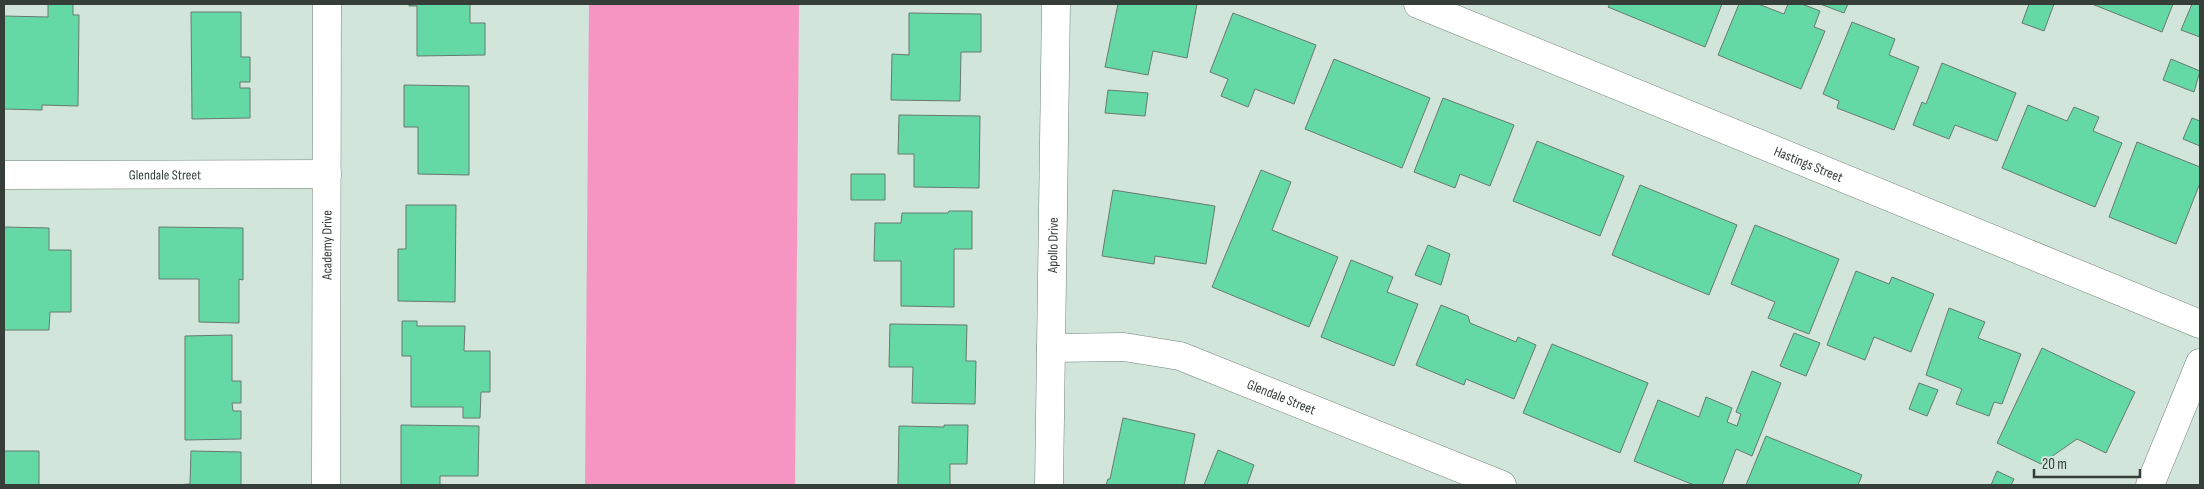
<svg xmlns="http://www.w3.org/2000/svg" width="2204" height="489" viewBox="0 0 2204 489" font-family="'Sofia Sans Condensed',sans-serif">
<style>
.water{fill:#f795c2}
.building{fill:#64d8a5;stroke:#687a70}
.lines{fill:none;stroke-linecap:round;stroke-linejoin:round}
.minor-casing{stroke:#72847a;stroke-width:29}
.minor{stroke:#fff;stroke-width:28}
.labels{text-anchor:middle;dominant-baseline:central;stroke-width:4.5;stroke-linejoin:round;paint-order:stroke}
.street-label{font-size:14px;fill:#363e3a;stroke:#d1e5da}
</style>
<rect width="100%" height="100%" fill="#d1e5da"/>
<path class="water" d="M589 4H799L795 485H585Z"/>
<path class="building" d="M48 4H73V15H79L78 106 42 105V110L4 109V16L48 17Z
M409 4H470V23H485V55L417 56V6H409Z
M1118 4H1197L1187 58 1153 51 1148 75 1105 67Z
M1610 4H1722L1705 47 1608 7Z
M1739 4H1758L1784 14 1788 4H1802L1820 11 1814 27 1825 31 1801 89 1718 55Z
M1820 4H1848L1844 13Z
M2029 4H2054L2044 31 2022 23Z
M2092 4H2173L2162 32Z
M2192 4H2200V37L2181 30Z
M191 12H241V57H250V82H240V88H250V118L192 119Z
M909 13 981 14V52H961L960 101 891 100 892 54 909 55Z
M1233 13 1316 45 1294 104 1255 89 1248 107 1221 96 1228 79 1210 72Z
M1852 22 1895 39 1889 55 1919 67 1894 130 1837 108 1839 101 1823 94Z
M1334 59 1430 98 1402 168 1305 129Z
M2171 59 2200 71 2194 92 2163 80Z
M1942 63 2016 93 1997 141 1955 125 1949 139 1913 125 1922 102 1926 104Z
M404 85 469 86V175L418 174V127H404Z
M1108 90 1148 93 1145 116 1105 113Z
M1443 98 1514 125 1490 186 1460 174 1455 188 1414 172Z
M2028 105 2067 121 2074 107 2099 117 2093 131 2122 143 2095 207 2002 168Z
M899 115 980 116 979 188 914 187V154H898Z
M2192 118 2200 121V146L2183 139Z
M1537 141 1624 176 1600 236 1513 201Z
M2137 142 2200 167V183L2176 244 2109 217Z
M1261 170 1291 182 1272 230 1338 257 1309 327 1212 287Z
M851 174H885V200H851Z
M1640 185 1737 225 1709 295 1612 255Z
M1113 190 1215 206 1206 264 1155 256 1154 264 1102 256Z
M406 205H456L455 302 398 301V249H406Z
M949 211H972V249H954V307L901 306V261H874L875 223H901L902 213H948Z
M1755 225 1839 259 1809 334 1768 318 1775 302 1731 284Z
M4 227 49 228V250H71V312H50L49 330H4Z
M159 227 243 228V280L239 279V323L199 322V279H159Z
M1428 245 1450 254 1441 285 1415 275Z
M1351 260 1393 277 1387 292 1418 304 1394 366 1321 337Z
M1856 271 1889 284 1892 277 1934 294 1911 352 1874 337 1865 360 1827 345Z
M1441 305 1468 316 1470 323 1516 342 1518 337 1536 345 1514 399 1466 379 1464 385 1416 365Z
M1949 308 1985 322 1978 338 2021 354 2002 404 1994 402 1989 416 1956 404 1962 389 1926 375Z
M402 321H417V326H465L464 351H490V392H481L480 418H463V407H411V356H402Z
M890 324 967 325 966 361H976L975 404 912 403 913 367H889Z
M1794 333 1820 343 1806 376 1780 366Z
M232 335V381H241V403H232L233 411H241V439L185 440V336Z
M1552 344 1648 383 1620 453 1523 413Z
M2042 348 2135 392 2106 453 2077 439 2041 464 1997 443Z
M1752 371 1781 383 1752 456 1736 449 1722 485H1694L1634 461 1658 400 1699 417 1706 397 1732 408 1727 422 1737 426 1741 414 1736 412Z
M1919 383 1938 390 1927 416 1909 409Z
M1123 418 1195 434 1184 485H1106L1108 479H1110Z
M401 425 479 426 478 476H440V485H401Z
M944 425H968L967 464H950V485H898L899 426 944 427Z
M1766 436 1862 475 1858 485H1746Z
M1218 450 1254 465 1247 485H1204Z
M4 451H39V485H4Z
M191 451 241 452V485H244H174L190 484Z
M1997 471 2014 479 2011 485H1991Z"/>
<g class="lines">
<g class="minor-casing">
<g id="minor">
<path id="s1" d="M1418 4 2200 324"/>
<path id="s2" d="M4 175 327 174"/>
<path id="s3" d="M1051 348 1124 347 1180 356 1502 485"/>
<path id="s4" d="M326 485 327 4"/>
<path id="s5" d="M1049 485 1056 4"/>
<path d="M2150 485 2200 363"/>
</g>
</g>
<use href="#minor" class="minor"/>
</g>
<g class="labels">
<g class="street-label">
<text stroke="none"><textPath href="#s1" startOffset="422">Hastings Street</textPath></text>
<text stroke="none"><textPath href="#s2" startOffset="161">Glendale Street</textPath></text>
<text stroke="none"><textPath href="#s5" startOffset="240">Apollo Drive</textPath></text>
<text stroke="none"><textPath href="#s4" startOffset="240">Academy Drive</textPath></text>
<text stroke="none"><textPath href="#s3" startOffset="239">Glendale Street</textPath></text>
</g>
</g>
<rect width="2204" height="489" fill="none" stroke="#363e3a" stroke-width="10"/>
<path d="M2034 469v8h106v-8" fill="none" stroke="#363e3a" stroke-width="2.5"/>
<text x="2042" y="469" font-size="15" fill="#363e3a" stroke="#d1e5da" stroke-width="4" paint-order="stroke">20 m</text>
</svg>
